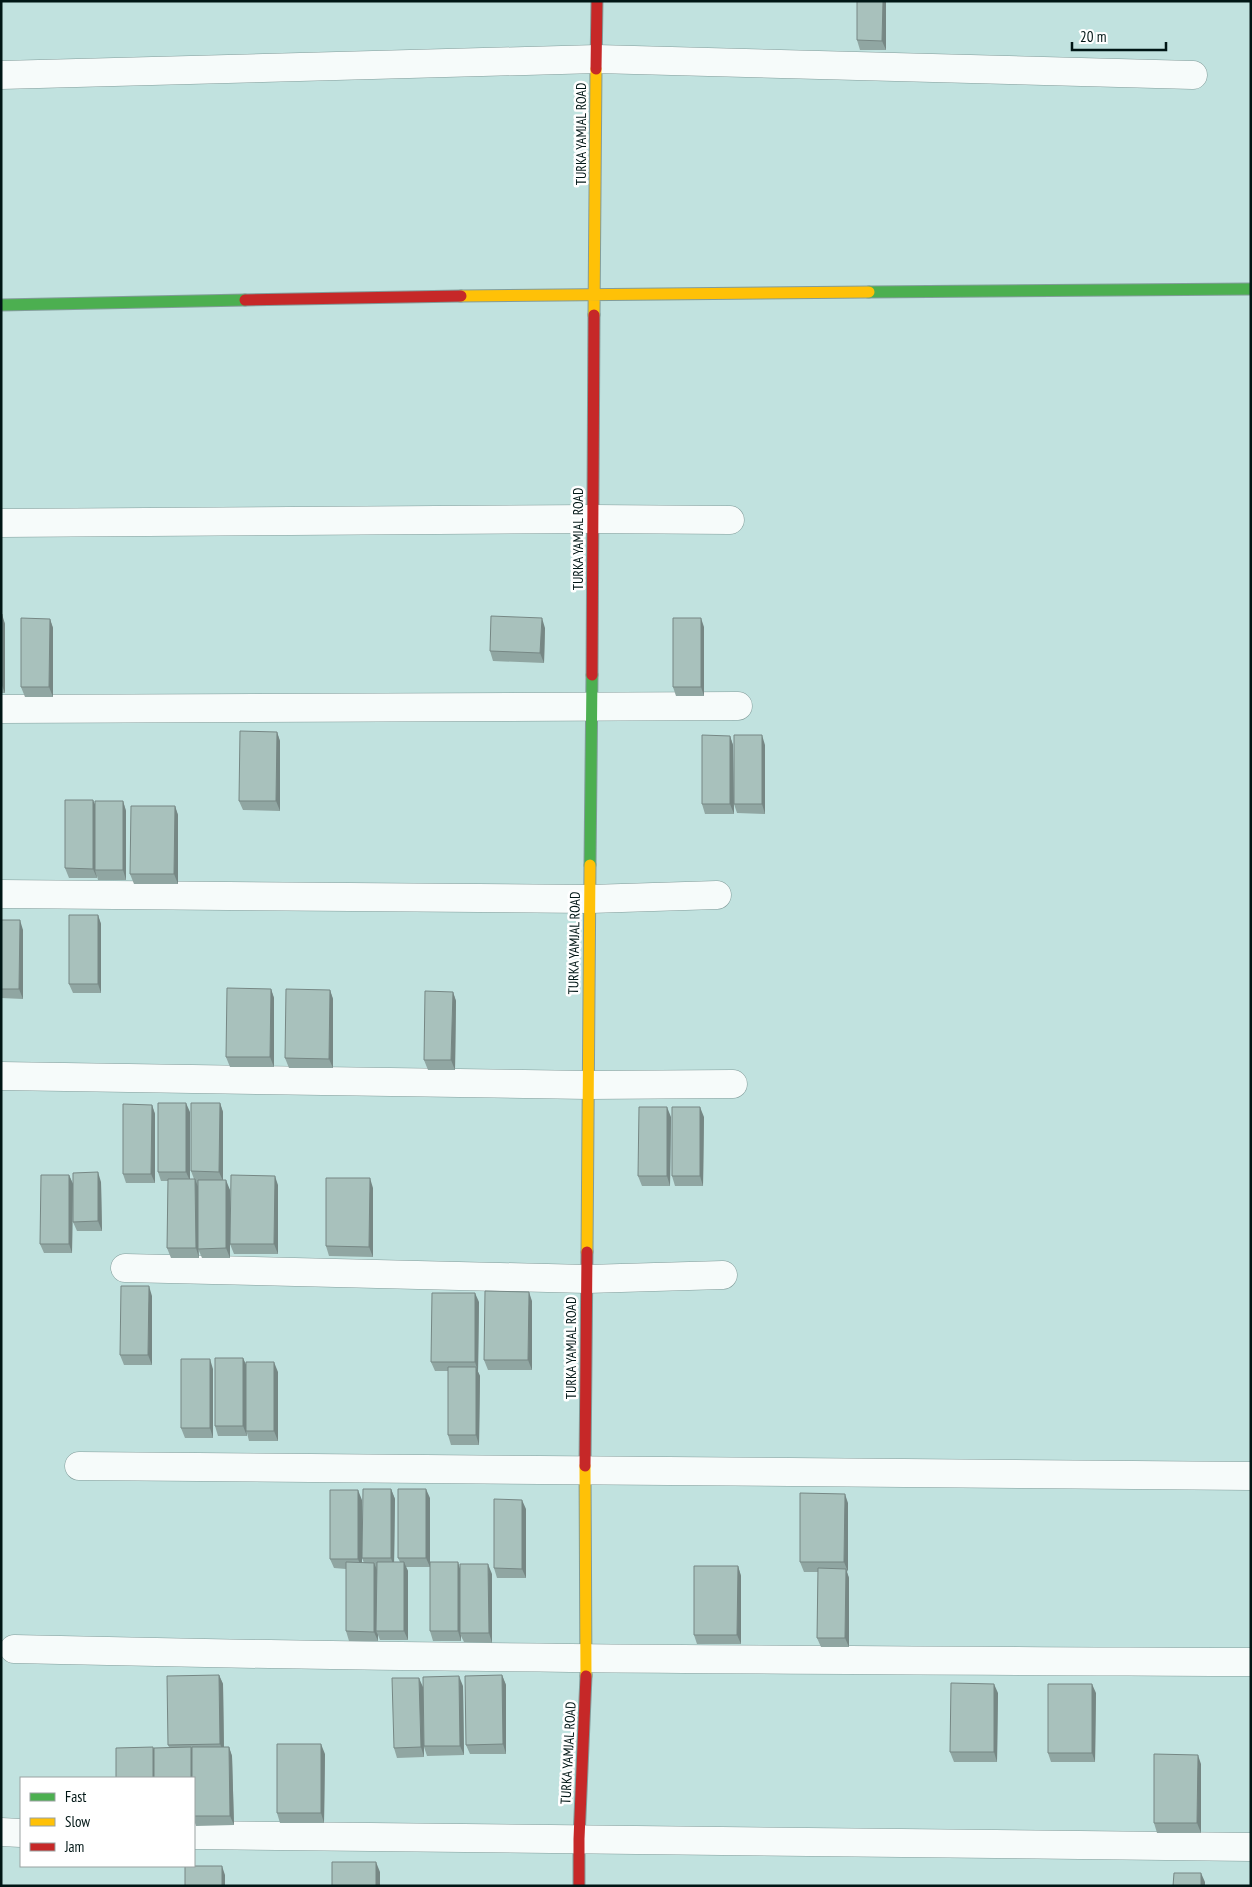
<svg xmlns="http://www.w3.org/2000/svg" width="1252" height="1887" viewBox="0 0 1252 1887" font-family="'PT Sans Narrow',sans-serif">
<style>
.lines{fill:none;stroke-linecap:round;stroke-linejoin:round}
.street-casing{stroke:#829c9a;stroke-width:29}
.fast-casing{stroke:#829c9a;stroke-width:13}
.slow-casing{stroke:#829c9a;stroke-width:13}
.jam-casing{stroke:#829c9a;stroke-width:13}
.street{stroke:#f6fbfa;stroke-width:28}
.fast{stroke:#4caf50;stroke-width:11}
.slow{stroke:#ffc107;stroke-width:11}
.jam{stroke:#c62828;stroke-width:11}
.wall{fill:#90a6a2}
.shaded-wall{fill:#768784}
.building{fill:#a8c1bc;stroke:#768784}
.labels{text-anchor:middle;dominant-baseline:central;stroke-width:5;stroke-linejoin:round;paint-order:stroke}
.street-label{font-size:14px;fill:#001615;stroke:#fff}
</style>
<rect width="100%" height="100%" fill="#c1e2df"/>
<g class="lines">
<g class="street-casing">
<path id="street" d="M1 75 597 59 1193 75
M1 523 593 519 730 520
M1 709 738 706
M1 894 590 899 717 895
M1 1076 588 1085 733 1084
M125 1268 587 1279 723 1275
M79 1466 1251 1476
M14 1649C426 1659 838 1660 1251 1662
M1 1832 21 1833
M194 1835 1251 1847"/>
</g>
<g class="fast-casing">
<path id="fast" d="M869 292 1251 289
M1 305 245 300
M590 865 592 675"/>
</g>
<g class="slow-casing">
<path id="slow" d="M461 296 869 292
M594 315 596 69
M587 1252 590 865
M585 1466 586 1676"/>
</g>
<g class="jam-casing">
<path id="jam" d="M596 69 597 1
M245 300 461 296
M592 675 594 315
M585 1466 587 1252
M579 1886V1839L586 1676"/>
</g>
<use href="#street" class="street"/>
<use href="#fast" class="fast"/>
<use href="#slow" class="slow"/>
<use href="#jam" class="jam"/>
</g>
<path class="wall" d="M886 1V50H860L857 40Z
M1 614 5 624V693H1Z
M50 619 53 628V697H25L21 687Z
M704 627V696H676L673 687Z
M545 628 544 663 493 661 490 651Z
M277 732 280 741V811L243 810 239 801Z
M730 736 733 745 734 814H705L702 804Z
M765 745V814L737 813 734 804Z
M123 801 126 811V880H98L97 876V878H69L65 868 95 803Z
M175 806 178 815V884H134L130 874Z
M98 915 101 924V993H73L69 984Z
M1 920 23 930V999L1 998Z
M271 989 274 998V1067H230L226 1057Z
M330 990 333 999V1068H289L285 1058Z
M453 992 456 1001 455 1070H428L424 1060Z
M220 1103 223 1112V1180L230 1190V1258H202L199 1251V1258H171L167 1248 168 1181H161L158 1172 190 1112V1179H194L191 1171Z
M152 1105 155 1114V1183H126L123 1174Z
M671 1117 670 1186H642L638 1176Z
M704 1117 703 1186H675L672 1176Z
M69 1175 73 1184 72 1253H44L40 1244Z
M101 1182 102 1231H77L73 1222Z
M278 1185V1254H234L230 1244Z
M373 1188V1257L329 1256 326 1246Z
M152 1296V1365H124L120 1355Z
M532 1301V1370H488L484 1360Z
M479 1302 478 1372 480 1376 479 1445H451L448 1435V1371H435L431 1362Z
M243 1358 246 1365 278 1372V1441H249L247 1433V1436H218L215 1426Z
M213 1369V1438H185L181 1428Z
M391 1489 395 1499 394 1562H400L398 1558 430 1498V1562L460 1569 492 1574V1643L464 1642 461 1636V1641H433L430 1631V1567H406L408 1571V1640H380L378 1635V1641H349L346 1631V1569L334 1568 330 1559 362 1500V1563H364L362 1558Z
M848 1503 847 1572 849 1578V1647H821L817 1638 818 1572H804L800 1562Z
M526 1509V1578H497L494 1568Z
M738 1566 741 1576V1644H697L694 1635Z
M219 1675 223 1684 224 1747H229L232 1756 234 1825 196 1826 195 1823V1826H194V1778H116L153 1747 154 1750 169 1747 168 1745Z
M502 1675 506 1685V1754H470L466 1745Z
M463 1686 464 1755 427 1756 424 1747V1757L397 1758 394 1748 423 1687Z
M998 1693 997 1762H954L950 1752Z
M1096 1693 1095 1762H1051L1048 1753Z
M325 1754 324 1823H280L277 1813Z
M1201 1764V1833H1157L1154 1823Z"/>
<path class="shaded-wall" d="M883 1H886V50L882 41Z
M2 614 5 624V693L1 683Z
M542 618 545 628 544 663 540 653Z
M701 618 704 627V696L701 687Z
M50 619 53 628V697L49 687Z
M277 732 280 741V811L276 801Z
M762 735 765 745V814L762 804Z
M730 736 733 745 734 814 730 804Z
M93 800 97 809 95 870 97 878 93 869Z
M123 801 126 811V880L123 870Z
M175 806 178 815V884L174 874Z
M98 915 101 924V993L98 984Z
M20 920 23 930V999L19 989Z
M271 989 274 998V1067L270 1057Z
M330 990 333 999V1068L329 1059Z
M453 992 456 1001 455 1070 451 1060Z
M186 1103 190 1112V1181L186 1172Z
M220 1103 223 1112V1181L219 1172Z
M152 1105 155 1114V1183L151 1174Z
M667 1107 671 1117 670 1186 667 1176Z
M700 1107 704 1117 703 1186 700 1176Z
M98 1172 101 1182 102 1231 98 1221Z
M69 1175 73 1184 72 1253 69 1244Z
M275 1176 278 1185V1254L274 1244Z
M370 1178 373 1188V1257L369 1247Z
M195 1179 199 1189 198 1249 199 1258 196 1248Z
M226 1180 230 1190V1258L226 1248Z
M149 1286 152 1296V1365L148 1355Z
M529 1292 532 1301V1370L528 1360Z
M475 1293 479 1302 478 1372 475 1362Z
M243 1358 247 1367 246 1431 247 1436 243 1426Z
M210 1359 213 1369V1438L210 1428Z
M274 1362 278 1372V1441L274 1431Z
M476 1367 480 1376 479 1445 476 1435Z
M391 1489 395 1499 394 1568 391 1558Z
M426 1489 430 1498V1567L426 1558Z
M358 1490 362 1500V1569L358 1559Z
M845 1494 848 1503V1572L844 1562Z
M522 1500 526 1509V1578L522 1569Z
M404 1562 408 1571V1640L404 1631Z
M458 1562 461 1572 460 1633 461 1636V1641L458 1631Z
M374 1563 378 1572 376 1631 378 1635V1641L374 1632Z
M488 1564 492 1574V1643L489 1633Z
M738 1566 741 1576V1644L737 1635Z
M846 1569 849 1578V1647L845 1638Z
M219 1675 223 1684 224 1753 220 1744Z
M502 1675 506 1685V1754L503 1744Z
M459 1676 463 1686 464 1755 460 1746Z
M419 1678 423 1687 424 1757 421 1747Z
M994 1684 998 1693 997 1762 994 1752Z
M1092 1684 1096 1693 1095 1762 1092 1753Z
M321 1744 325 1754 324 1823 321 1813Z
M153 1747 156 1757V1778H153Z
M191 1747 194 1757V1778H191Z
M229 1747 232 1756 234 1825 230 1816Z
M1198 1755 1201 1764V1833L1197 1823Z
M376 1862 380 1872V1886H376Z
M222 1866 225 1875V1886H222Z
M1201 1873 1205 1882V1886H1201Z"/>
<path class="building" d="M857 1H883L882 41 857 40Z
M1 614H2L1 683Z
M491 616 542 618 540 653 490 651Z
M21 618 50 619 49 687H21Z
M673 618H701V687H673Z
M240 731 277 732 276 801H239Z
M702 735 730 736V804H702Z
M734 735H762V804H734Z
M65 800H93V869L65 868Z
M95 801H123V870H95Z
M131 806H175L174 874H130Z
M69 915H98V984H69Z
M1 920H20L19 989H1Z
M227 988 271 989 270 1057H226Z
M286 989 330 990 329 1059 285 1058Z
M425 991 453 992 451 1060H424Z
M158 1103H186V1172H158Z
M191 1103H220L219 1172 191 1171Z
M123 1104 152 1105 151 1174H123Z
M639 1107H667V1176H638Z
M672 1107H700V1176H672Z
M98 1172V1221L73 1222V1173Z
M41 1175H69V1244H40Z
M231 1175 275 1176 274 1244H230Z
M326 1178H370L369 1247 326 1246Z
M168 1179H195L196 1248H167Z
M198 1180H226V1248L198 1249Z
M121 1286H149L148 1355H120Z
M485 1291 529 1292 528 1360H484Z
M432 1293H475V1362H431Z
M215 1358H243V1426H215Z
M181 1359H210V1428H181Z
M246 1362H274V1431H246Z
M448 1367H476V1435H448Z
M363 1489H391V1558H362Z
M398 1489H426V1558H398Z
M330 1490H358V1559H330Z
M800 1493 845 1494 844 1562H800Z
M494 1499 522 1500V1569L494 1568Z
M346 1562 374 1563V1632L346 1631Z
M377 1562H404V1631H376Z
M430 1562H458V1631H430Z
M460 1564H488L489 1633H460Z
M694 1566H738L737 1635H694Z
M818 1568 846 1569 845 1638H817Z
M219 1675 220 1744 168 1745 167 1676Z
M502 1675 503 1744 466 1745 465 1676Z
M459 1676 460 1746H424L423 1677Z
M392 1678H419L421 1747 394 1748Z
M951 1683 994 1684V1752H950Z
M1048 1684H1092V1753H1048Z
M277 1744H321V1813H277Z
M153 1747V1778H116V1748Z
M191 1747V1778H154V1748Z
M192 1747H229L230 1816H194V1778H192Z
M1154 1754 1198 1755 1197 1823H1154Z
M332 1862H376V1886H332Z
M185 1866H222V1886H185Z
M1174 1873H1201V1886H1173Z"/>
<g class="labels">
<g class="street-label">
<text transform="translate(581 134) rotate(-90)">TURKA YAMJAL ROAD</text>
<text transform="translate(578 539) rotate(-90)">TURKA YAMJAL ROAD</text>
<text transform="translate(574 943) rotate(-89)">TURKA YAMJAL ROAD</text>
<text transform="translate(571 1348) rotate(-90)">TURKA YAMJAL ROAD</text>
<text transform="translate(568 1753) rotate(-87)">TURKA YAMJAL ROAD</text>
</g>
</g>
<rect width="1252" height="1887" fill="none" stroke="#001615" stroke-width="5"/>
<rect x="20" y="1777" width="175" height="90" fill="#ffffff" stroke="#99a2a1"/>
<rect x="30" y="1793" width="25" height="8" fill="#4caf50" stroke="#99a2a1"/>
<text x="65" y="1802" font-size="15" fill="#001615">Fast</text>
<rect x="30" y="1818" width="25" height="8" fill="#ffc107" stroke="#99a2a1"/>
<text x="65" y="1827" font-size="15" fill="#001615">Slow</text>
<rect x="30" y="1843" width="25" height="8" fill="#c62828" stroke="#99a2a1"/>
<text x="65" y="1852" font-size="15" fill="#001615">Jam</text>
<path d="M1072 42v8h94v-8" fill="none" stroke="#001615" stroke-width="2.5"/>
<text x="1080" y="42" font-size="15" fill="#001615" stroke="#ffffff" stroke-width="4" paint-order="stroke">20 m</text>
</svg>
